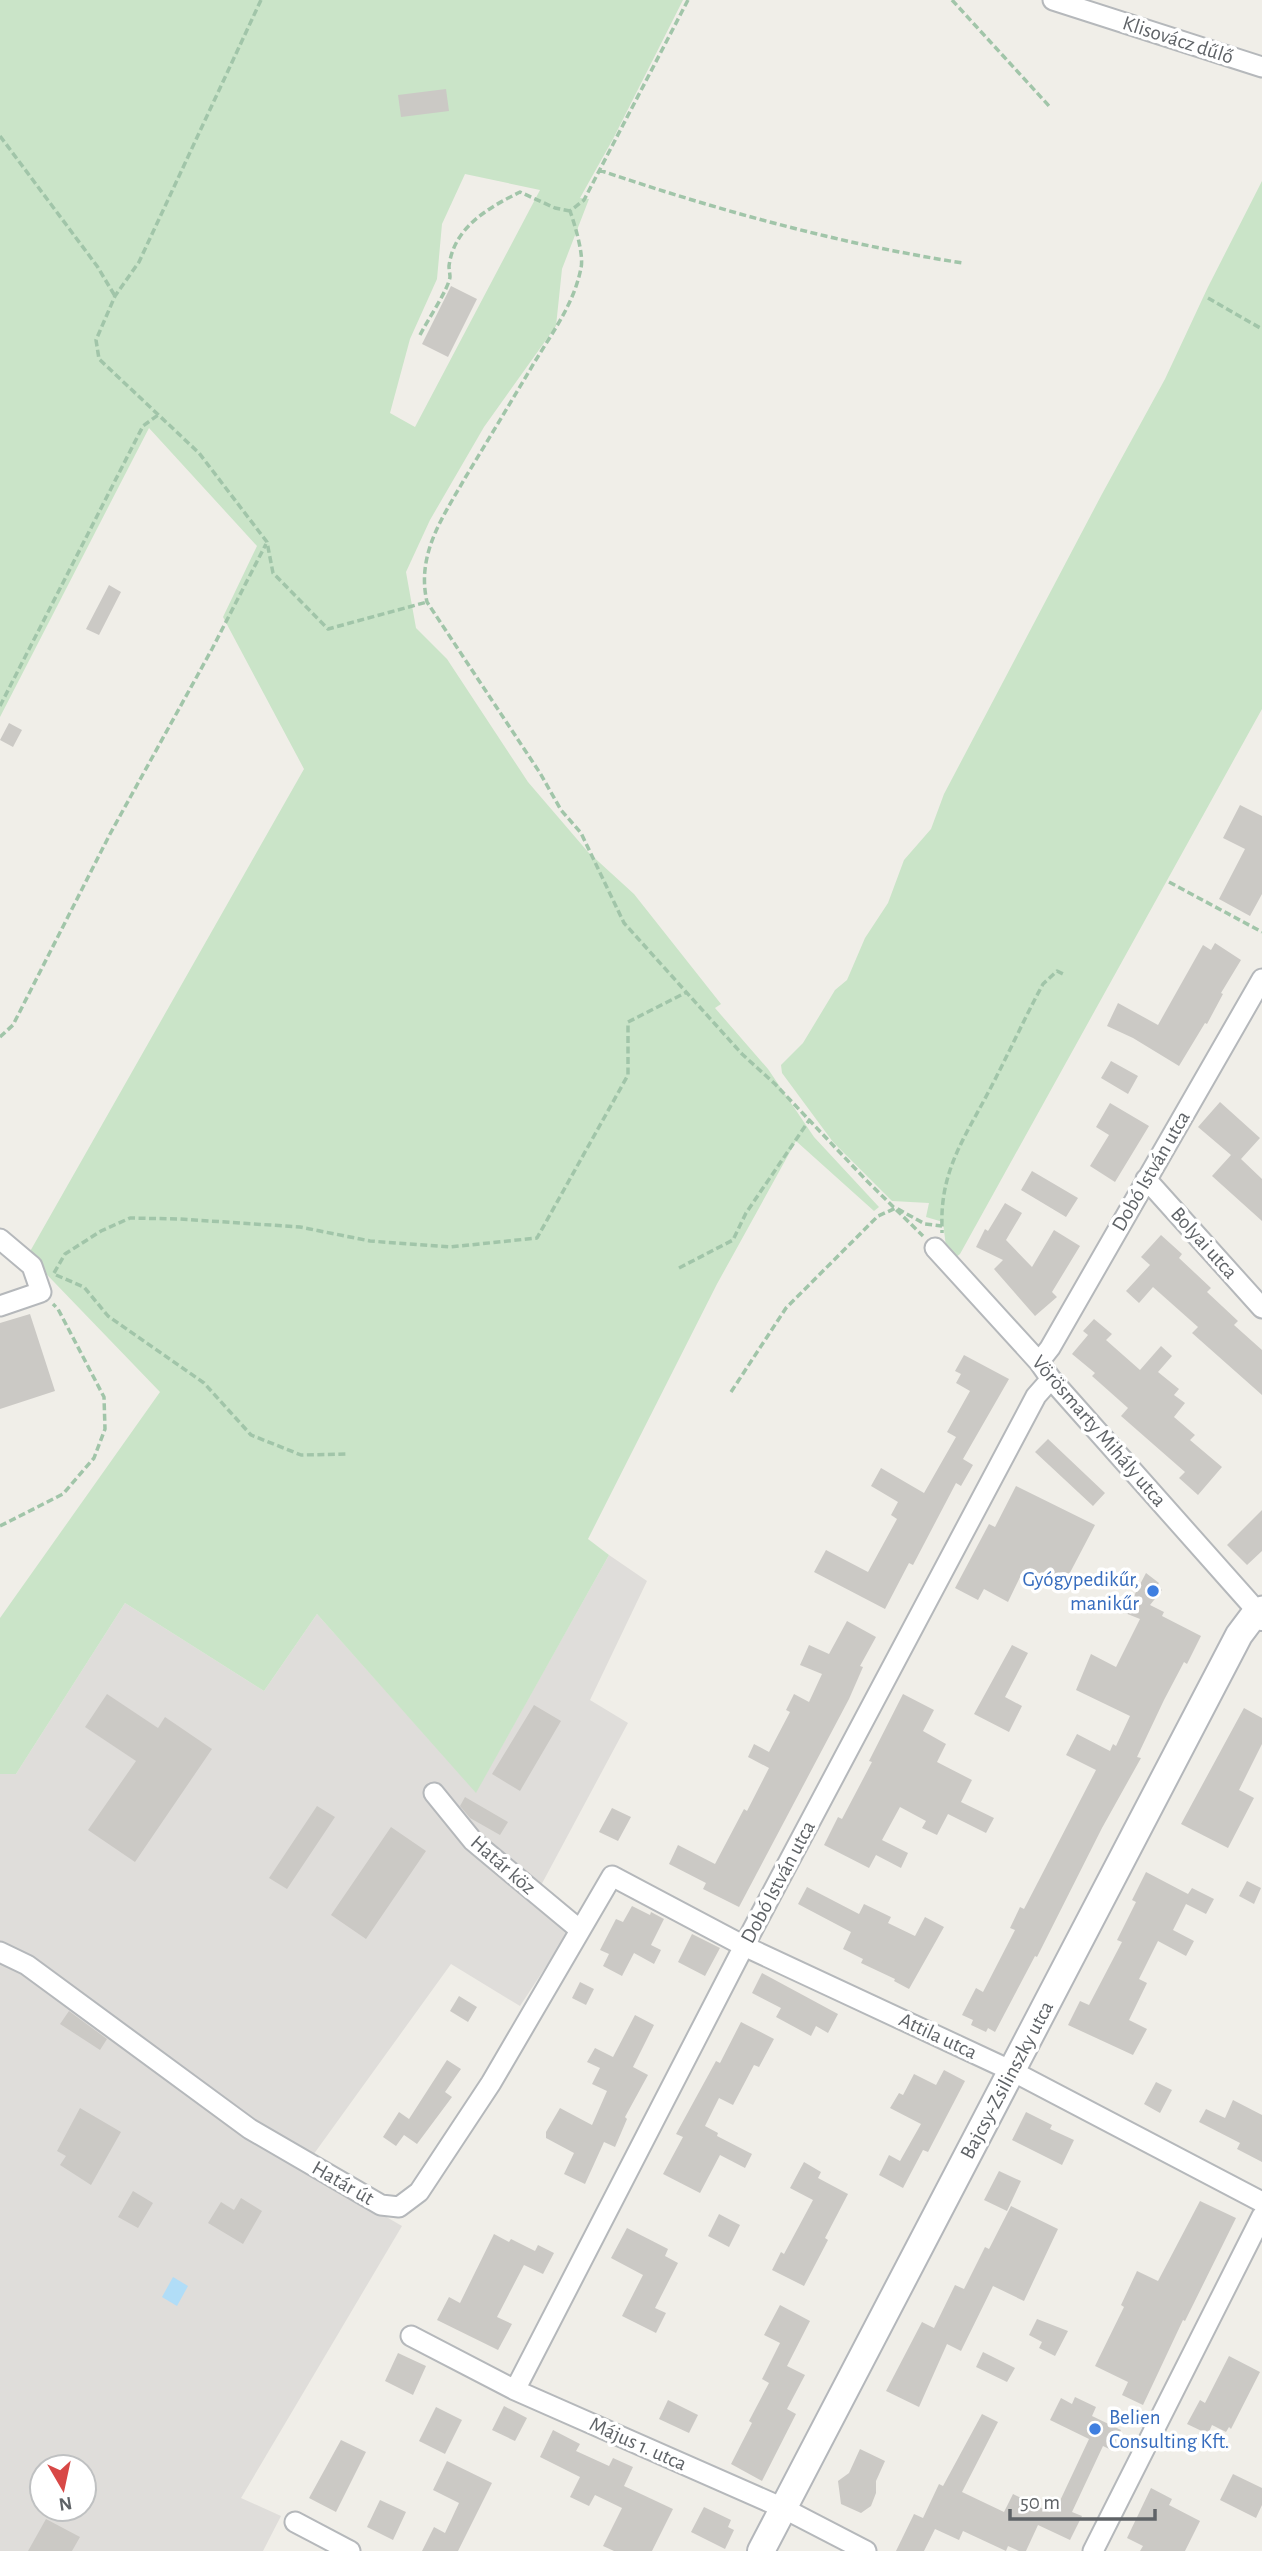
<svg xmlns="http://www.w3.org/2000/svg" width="1262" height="2551" viewBox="0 0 1262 2551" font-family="'Alegreya Sans',sans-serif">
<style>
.industrial{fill:#dfddda;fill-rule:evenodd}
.green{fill:#cae4c8;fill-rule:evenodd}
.water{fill:#b1ddf7}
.building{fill:#cbc9c5}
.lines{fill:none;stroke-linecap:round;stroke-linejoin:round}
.street-casing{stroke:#b5b8bb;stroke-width:23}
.secondary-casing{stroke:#b4b7bb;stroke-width:30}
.path{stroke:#a1c5a9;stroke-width:3.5;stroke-dasharray:7 3.5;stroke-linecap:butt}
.street{stroke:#fff;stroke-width:19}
.secondary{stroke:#fff;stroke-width:26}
.shop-dot{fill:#3f7fe0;stroke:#fff;stroke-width:2.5}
.labels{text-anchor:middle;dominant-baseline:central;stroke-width:7;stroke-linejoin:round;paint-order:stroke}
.street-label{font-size:21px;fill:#5f6367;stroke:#fff}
.shop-label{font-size:21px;fill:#366cbe;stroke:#fff;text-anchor:end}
</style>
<rect width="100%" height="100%" fill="#f0eee8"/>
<path class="industrial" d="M609 1555 647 1581 590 1700 628 1723 531 1904 568 1933 520 2006 451 1964 303 2169 402 2226 241 2498 281 2516 263 2551H0V1774H16L125 1603 264 1691 317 1614 476 1792ZM42 2467H84V2509H42Z"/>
<path class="green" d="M0 0H683L613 139 580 198 589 199 562 269 556 326 484 427 430 520 406 572 416 628 447 659 528 782 588 852 634 894 721 1004 715 1008 768 1069 814 1137 879 1207 874 1211 796 1141 717 1284 588 1539 609 1555 476 1793 317 1614 264 1691 125 1603 16 1774H0V1618L160 1392 28 1255 304 769 223 617 257 546 149 428 0 717ZM465 174 540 190 415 427 390 413 410 339 437 279 442 224Z
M1262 181V709L960 1254 951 1261 946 1247 943 1222 926 1217 929 1203 892 1201 833 1142 782 1073 781 1065 803 1043 835 990 847 980 865 938 888 903 904 860 931 829 944 794 1102 494 1165 379 1208 287Z"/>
<path class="water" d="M173 2277 188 2286 177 2306 162 2297Z"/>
<path class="building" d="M446 89 449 111 401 117 398 95Z
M451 286 477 299 448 357 422 344Z
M109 585 121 592 99 635 86 629Z
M9 723 22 730 13 747 0 740Z
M1240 805 1262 816V894L1250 916 1219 899 1245 849 1223 838Z
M1215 943 1241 960 1221 993 1223 994 1207 1024 1205 1023 1179 1066 1133 1038 1107 1026 1118 1003 1158 1025 1203 945 1211 950Z
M1111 1061 1138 1076 1128 1094 1101 1078Z
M1220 1102 1260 1138 1241 1159 1262 1179V1221L1212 1176 1231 1155 1198 1127Z
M1110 1103 1149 1126 1115 1182 1090 1166 1109 1135 1096 1127Z
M1032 1171 1078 1198 1066 1217 1021 1190Z
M1005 1203 1022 1213 1006 1240 1032 1267 1054 1230 1080 1246 1052 1292 1057 1297 1035 1316 994 1269 1003 1260 976 1247 985 1229 988 1231Z
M1161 1235 1182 1254 1179 1258 1211 1288 1207 1292 1238 1321 1234 1325 1262 1350V1395L1192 1333 1198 1327 1153 1287 1139 1303 1126 1291 1150 1265 1141 1257Z
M30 1314 55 1391 0 1409V1323Z
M1094 1319 1112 1334 1106 1340 1140 1370 1161 1346 1172 1356 1158 1372 1179 1389 1174 1395 1185 1403 1174 1417 1195 1435 1190 1440 1222 1467 1198 1495 1179 1478 1185 1472 1121 1416 1128 1408 1092 1376 1095 1373 1072 1354 1088 1335 1083 1331Z
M964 1355 1009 1379 963 1459 973 1465 961 1486 956 1483 913 1565 909 1563 885 1609 814 1572 826 1550 868 1572 897 1519 891 1515 898 1502 871 1486 881 1468 924 1493 956 1437 947 1432 970 1391 956 1383 961 1374 955 1371Z
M1048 1439 1105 1493 1093 1506 1035 1452Z
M1016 1486 1095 1525 1063 1586 1030 1568 1025 1577 1021 1575 1008 1602 984 1589 978 1600 955 1588 989 1524 995 1527Z
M1262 1510V1551L1247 1565 1227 1545Z
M1146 1573 1159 1583 1157 1586 1162 1590 1150 1605 1164 1612 1162 1616 1201 1636 1187 1664 1184 1662 1164 1700 1137 1757 1141 1758 1102 1828 1037 1957 1035 1956 995 2032 988 2028 986 2032 971 2025 973 2020 962 2015 976 1988 983 1992 1015 1930 1010 1928 1020 1907 1024 1909 1096 1770 1066 1755 1077 1734 1110 1751 1113 1744 1116 1746 1130 1716 1076 1690 1091 1654 1116 1667 1140 1619 1125 1613Z
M847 1621 876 1637 860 1666 863 1667 849 1699 739 1907 703 1889 706 1883 669 1864 678 1845 715 1864 744 1809 747 1811 769 1768 748 1757 754 1744 769 1752 790 1712 786 1710 794 1694 809 1702 822 1674 800 1665 809 1645 829 1654Z
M1012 1645 1028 1653 1005 1697 1022 1706 1009 1732 974 1714Z
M107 1694 158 1728 165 1717 212 1749 135 1862 88 1830 136 1761 85 1727Z
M903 1694 934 1710 923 1731 946 1744 937 1762 972 1780 961 1802 994 1818 986 1833 948 1814 937 1835 922 1828 926 1821 900 1807 882 1840 908 1853 901 1868 876 1855 869 1868 824 1845 838 1817 842 1819 872 1762 869 1761Z
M534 1705 561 1721 520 1791 492 1774Z
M1244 1708 1262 1718V1744L1239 1790 1254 1798 1228 1848 1181 1824Z
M465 1797 508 1822 500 1835 470 1818 460 1806Z
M317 1806 335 1817 287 1889 269 1878Z
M612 1808 631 1817 618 1841 599 1832Z
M391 1827 426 1851 366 1939 331 1915Z
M1146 1872 1188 1894 1192 1888 1214 1899 1206 1914 1186 1904 1173 1930 1194 1941 1186 1956 1158 1941 1139 1979 1147 1983 1129 2020 1147 2029 1133 2055 1068 2025 1080 2001 1089 2005 1122 1942 1117 1940 1136 1902 1132 1900Z
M1247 1881 1261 1888 1254 1904 1239 1896Z
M807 1887 859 1914 864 1904 891 1917 888 1923 915 1936 925 1917 944 1927 909 1989 894 1981 895 1979 861 1963 863 1959 843 1949 851 1932 798 1904Z
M632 1906 650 1915 651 1912 664 1919 651 1945 661 1950 654 1964 634 1953 622 1976 603 1966 609 1954 600 1950 616 1919 623 1922Z
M692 1934 720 1948 705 1976 678 1962Z
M762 1973 838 2014 828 2033 816 2026 811 2036 776 2017 781 2008 752 1993Z
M580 1982 594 1989 586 2005 572 1998Z
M459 1996 477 2007 468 2022 450 2011Z
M69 2011 107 2039 100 2050 60 2024Z
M635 2015 654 2025 633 2067 648 2075 625 2117 627 2119 615 2147 604 2142 585 2184 564 2174 574 2153 546 2138V2132L560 2108 592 2125 607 2091 592 2084 600 2068 587 2062 595 2048 613 2057Z
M741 2022 774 2039 759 2067 754 2065 733 2105 719 2098 705 2126 718 2133 717 2136 752 2154 745 2168 720 2155 700 2193 663 2174 683 2137 676 2134 716 2061 720 2063Z
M447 2060 461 2069 445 2092 452 2097 417 2144 404 2135 396 2146 383 2137 399 2112 409 2119Z
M944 2070 965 2081 928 2152 923 2150 903 2188 879 2175 889 2155 900 2161 921 2124 890 2108 899 2093 903 2095 914 2074 936 2085Z
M1156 2082 1172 2090 1160 2113 1144 2104Z
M1233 2100 1262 2115V2162L1237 2149 1240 2143 1199 2122 1206 2109 1225 2118Z
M80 2108 121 2132 91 2185 60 2165 66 2156 57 2151Z
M1026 2112 1052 2125 1050 2129 1074 2140 1062 2165 1012 2140Z
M804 2162 821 2172 818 2178 848 2194 825 2238 828 2240 804 2286 772 2270 781 2252 784 2254 813 2200 790 2188Z
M999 2171 1021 2181 1007 2211 984 2200Z
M133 2191 153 2203 138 2228 118 2217Z
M241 2198 262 2211 243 2244 208 2223 221 2202 234 2210Z
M1200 2201 1236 2218 1185 2321 1183 2320 1143 2405 1122 2395 1128 2382 1095 2366 1124 2307 1121 2305 1137 2271 1158 2281Z
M1011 2206 1058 2229 1024 2301 993 2286 961 2351 947 2344 919 2407 886 2391 922 2322 934 2328 955 2285 964 2289 985 2247 989 2249Z
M719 2214 740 2225 729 2247 708 2236Z
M627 2228 668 2249 665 2256 678 2263 655 2308 666 2313 656 2333 622 2316 643 2275 611 2258Z
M494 2234 509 2242 511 2239 535 2251 538 2245 554 2253 543 2274 524 2265 497 2317 512 2324 498 2350 437 2320 449 2297 460 2303Z
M780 2305 810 2321 787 2366 805 2375 787 2409 796 2414 762 2481 731 2464 752 2423 749 2421 769 2383 762 2379 780 2343 764 2335Z
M1037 2319 1068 2331 1055 2356 1039 2348 1042 2342 1029 2335Z
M983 2352 1015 2368 1007 2382 976 2367Z
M398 2353 426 2366 413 2395 385 2381Z
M1229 2356 1260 2372 1231 2429 1229 2427 1226 2432 1212 2425 1208 2434 1187 2424 1200 2400 1205 2403Z
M1075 2397 1096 2407 1092 2416 1121 2430 1111 2450 1103 2446 1072 2512 1082 2516 1070 2540 1038 2525 1026 2551H1019L1008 2546 1006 2551 963 2531 959 2540 935 2529 924 2551H896L914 2514 923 2518 939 2484 943 2486 982 2414 998 2422 962 2492 1004 2512 1013 2494 1050 2512 1054 2503 1058 2505 1089 2439 1050 2420 1061 2398 1072 2404Z
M668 2400 698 2415 689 2433 659 2419Z
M504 2406 527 2418 515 2441 492 2430Z
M436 2407 462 2420 445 2454 419 2441Z
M553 2430 580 2444 576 2451 609 2466 613 2458 633 2467 624 2486 673 2509 652 2551H614L603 2546 622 2508 595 2495 589 2506 570 2497 580 2477 540 2457Z
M341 2440 366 2452 336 2512 309 2498Z
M860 2449 885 2461 876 2481V2493L871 2506 861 2513 841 2504 838 2481 849 2473Z
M447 2461 492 2483 458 2551H422L434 2527 445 2533 459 2503 433 2490Z
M1233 2474 1262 2488V2505L1256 2518 1220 2500Z
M1151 2488 1172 2499 1169 2505 1200 2521 1185 2551H1140L1143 2546 1127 2538Z
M380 2500 406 2512 393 2540 367 2527Z
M704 2507 731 2520 728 2527 734 2530 725 2549 691 2532Z
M46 2519 80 2537 72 2551H28Z"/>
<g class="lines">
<g class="street-casing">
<path id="street" d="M1053 0 1262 67
M1146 1179 1262 1308
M0 1239 32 1266 41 1292 0 1306
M935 1248 1039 1362 1051 1379 1257 1611 1262 1606
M1039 1362 1050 1348 1262 979
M434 1793 473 1841 580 1930
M0 1952 27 1965 250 2129 381 2205 399 2207 419 2192 491 2083 612 1876 744 1946 1012 2071 1262 2202
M411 2336 515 2390 783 2508 866 2551
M515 2390 744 1946 1036 1396 1051 1379
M295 2522 350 2551
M1093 2551 1262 2216"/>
</g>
<g class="secondary-casing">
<path id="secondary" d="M761 2551 1239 1635 1257 1611 1262 1617"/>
</g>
<path class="path" d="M261 0 139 262 115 296 96 340 99 359 199 453 267 542 273 573 328 629 427 602
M688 0 584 200 570 211C575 225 584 255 581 268 574 304 552 333 534 363 511 402 488 440 465 478 443 517 416 554 427 602L540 773 561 810 581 833 624 923 742 1054 775 1084 867 1181 923 1236
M952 0 1050 107
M0 136 97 266 115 296
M599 170C717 210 839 244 963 263
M1208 298 1262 329
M420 335C427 321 448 290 450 277 450 274 449 270 449 266 454 227 488 208 520 192L555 208 570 211
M0 706 143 426 158 415
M1169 882 1262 932
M0 1037 13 1025 110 834 212 649 266 544
M942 1226C940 1171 965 1137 989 1091 1008 1055 1024 1019 1043 984L1057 971 1063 974
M679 1268 733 1240 746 1213 810 1119
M54 1273 65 1254 101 1231 130 1218 180 1219 300 1227 370 1241 450 1247 537 1238 628 1075V1022L687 992
M56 1275 84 1287 108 1316 204 1383 251 1435 301 1455 348 1454
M731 1392 786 1308 878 1216 896 1208 925 1224 942 1226V1233
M0 1526 63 1494 94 1458 105 1429 104 1397 58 1309 53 1304"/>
<use href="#street" class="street"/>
<use href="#secondary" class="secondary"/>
</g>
<g class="shop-dot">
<circle cx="1153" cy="1591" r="7"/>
<circle cx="1095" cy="2429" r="7"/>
</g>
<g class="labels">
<g class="street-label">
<text transform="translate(1178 40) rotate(18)">Klisovácz dűlő</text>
<text transform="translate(1151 1171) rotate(-60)">Dobó István utca</text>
<text transform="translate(1204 1243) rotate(48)">Bolyai utca</text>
<text transform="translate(1099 1431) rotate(49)">Vörösmarty Mihály utca</text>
<text transform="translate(503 1865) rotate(41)">Határ köz</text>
<text transform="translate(778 1882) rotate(-62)">Dobó István utca</text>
<text transform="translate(938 2036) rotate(25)">Attila utca</text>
<text transform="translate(1007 2080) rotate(-62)">Bajcsy-Zsilinszky utca</text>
<text transform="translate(343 2183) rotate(30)">Határ út</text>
<text transform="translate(638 2444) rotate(24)">Május 1. utca</text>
</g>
<g class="shop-label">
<text x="1139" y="1579">Gyógypedikűr,<tspan x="1139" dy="24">manikűr</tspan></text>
<text x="1109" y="2417" text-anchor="start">Belien<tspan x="1109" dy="24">Consulting Kft.</tspan></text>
</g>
</g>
<g transform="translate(63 2488) rotate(171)"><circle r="33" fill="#ffffff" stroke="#bfc1c2" stroke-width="2"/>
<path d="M0-5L12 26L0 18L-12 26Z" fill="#d84846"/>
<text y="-10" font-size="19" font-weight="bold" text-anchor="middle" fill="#5f6367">N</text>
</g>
<path d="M1010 2509v10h145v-10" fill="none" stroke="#5f6367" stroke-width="3.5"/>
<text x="1020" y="2509" font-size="21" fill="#5f6367" stroke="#ffffff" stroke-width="5" paint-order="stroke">50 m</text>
</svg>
